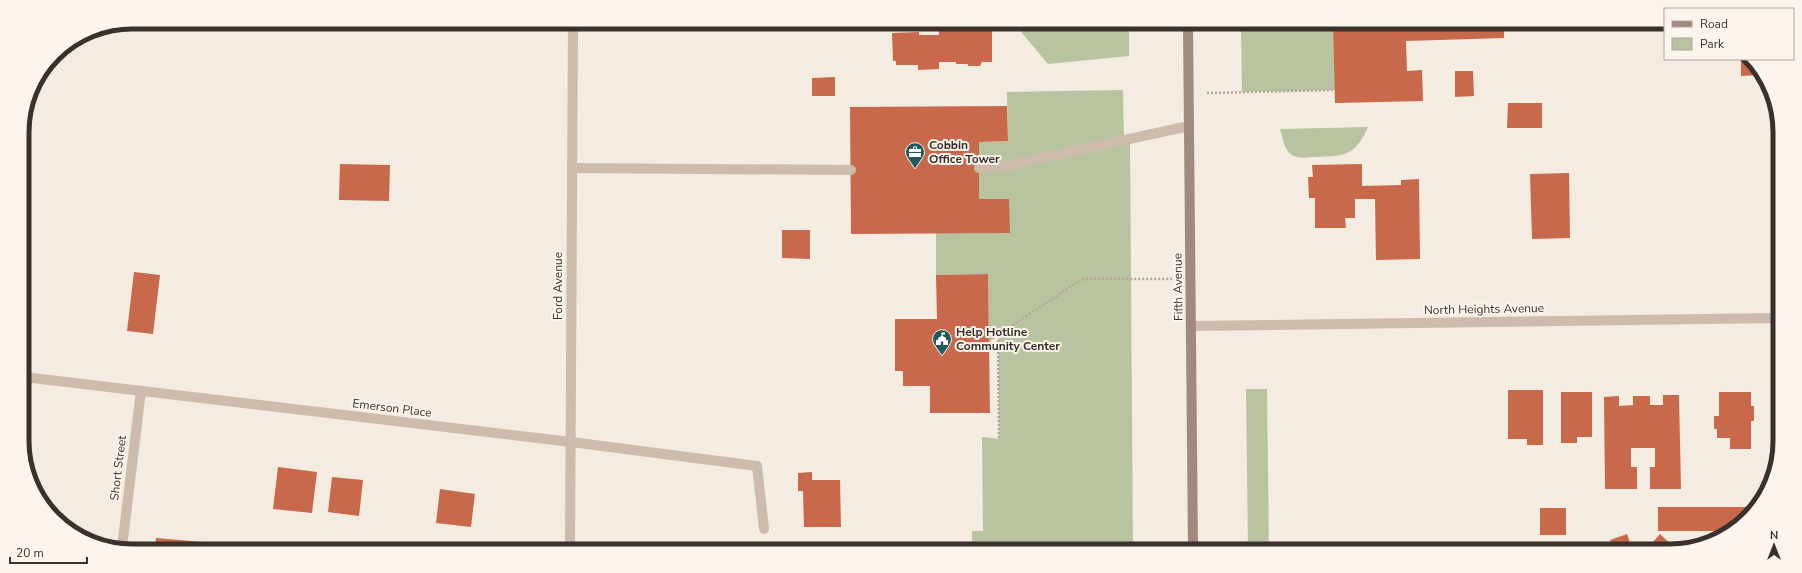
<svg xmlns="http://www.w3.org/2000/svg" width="1802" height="573" viewBox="0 0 1802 573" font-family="'Nunito Sans',sans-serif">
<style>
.green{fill:#b8c4a0}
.building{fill:#c8694b}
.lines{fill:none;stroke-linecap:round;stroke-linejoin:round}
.path{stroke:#b9a596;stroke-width:2.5;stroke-dasharray:2 2;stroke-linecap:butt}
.lane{stroke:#cdbbac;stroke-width:10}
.street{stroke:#cdbbac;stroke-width:10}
.secondary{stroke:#a18a7d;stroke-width:10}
.labels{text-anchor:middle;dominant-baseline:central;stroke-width:4;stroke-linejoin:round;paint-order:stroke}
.poi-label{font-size:12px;font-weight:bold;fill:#3b302b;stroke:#fbf5ee;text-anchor:start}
.street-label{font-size:12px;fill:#3b302b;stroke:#fbf5ee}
.rim{fill:none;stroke:#3b302b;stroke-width:5}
</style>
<rect width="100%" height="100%" fill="#f4ebe1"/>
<path class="green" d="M1022 24H1129V56L1048 64 1022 33Z
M1241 25H1333L1335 90 1242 92Z
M1123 90 1124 141 1130 139 1133 550 972 549V531H983L982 437 999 439 998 336 989 341 988 274 936 275V233H1009V199H979V142L1008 141 1007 92Z
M1368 127C1355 156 1345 156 1316 157 1310 157 1300 159 1294 156 1284 152 1283 138 1280 129Z
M1246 389H1267L1269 550H1248Z"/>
<path class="building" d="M939 24H992V62H982L980 66H968V64H956V62H939V69L918 70V65H896V61H893L892 33 919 32V35H939Z
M1333 25H1504V38L1406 41 1407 71 1422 70 1423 101 1335 103Z
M1741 59H1753L1760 75 1741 76Z
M1455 71H1473L1474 96 1455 97Z
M835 77V96H812V78Z
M1508 103H1542V128H1507Z
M1007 106 1008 141 979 142V199H1009L1010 233 851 234 850 107Z
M340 164 390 165 389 201 339 200Z
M1362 164V186L1401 185V180L1419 179 1420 259 1376 260 1375 199H1355V218H1345L1346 228H1315V198H1309L1308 177H1313L1312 165Z
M1569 173 1570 238 1532 239 1530 174Z
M782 230H810V259L782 258Z
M134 272 160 275 153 334 127 331Z
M988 274 990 413H930V386H903V371H895V319H937L936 275Z
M1508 390H1543V445H1527V439H1508Z
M1561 392H1592V437H1577V443H1561Z
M1719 392H1751V406H1754V421H1751V449H1730V438H1717V429H1714V416H1719Z
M1663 395H1679L1681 489H1650V467H1655V448H1631V467H1637V489H1605L1604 397 1619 396V406L1633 405V396H1650V405H1663Z
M278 467 317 472 312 513 273 509Z
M812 472V480H840L841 527H804L803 491H798V473Z
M332 477 363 480 359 516 328 512Z
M440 489 475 494 471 527 436 523Z
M1658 507H1757L1737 528 1730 531H1658Z
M1540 508H1566V535H1540Z
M1627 534 1633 551H1614L1610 540Z
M1660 534 1678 551H1645Z
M156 538 203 542V547H155Z
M1487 545V550H1400V546Z"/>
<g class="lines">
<path class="path" d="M1207 93 1335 90
M998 336 999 439
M989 341 1082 279H1172
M1487 548H1543L1547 550"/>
<path class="lane" d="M572 168 851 170
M979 168 1001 167 1189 126
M757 466 764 529"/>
<path class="street" d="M1191 326 1777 318
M24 377 571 442 757 466
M122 547 141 391
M570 548 573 23"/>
<path class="secondary" d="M1188 25 1193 550"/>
</g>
<defs>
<g id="office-pin" transform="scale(1)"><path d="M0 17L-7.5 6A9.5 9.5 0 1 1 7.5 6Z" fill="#1f5a5e" stroke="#fbf5ee"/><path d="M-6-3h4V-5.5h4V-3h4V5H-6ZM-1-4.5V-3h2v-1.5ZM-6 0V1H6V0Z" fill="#fff"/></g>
<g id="civic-pin" transform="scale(1)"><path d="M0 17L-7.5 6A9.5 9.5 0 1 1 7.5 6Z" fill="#1f5a5e" stroke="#fbf5ee"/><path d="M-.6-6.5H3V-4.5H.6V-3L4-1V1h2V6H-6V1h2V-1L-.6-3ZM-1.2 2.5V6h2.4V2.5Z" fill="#fff"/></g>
</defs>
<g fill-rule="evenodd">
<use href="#office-pin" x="915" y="152"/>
<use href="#civic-pin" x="942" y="339"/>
</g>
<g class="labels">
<g class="poi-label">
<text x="929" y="145">Cobbin<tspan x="929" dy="14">Office Tower</tspan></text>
<text x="956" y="332">Help Hotline<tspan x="956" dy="14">Community Center</tspan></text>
</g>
<g class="street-label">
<text transform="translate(558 286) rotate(-90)">Ford Avenue</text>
<text transform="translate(1178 287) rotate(-91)">Fifth Avenue</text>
<text transform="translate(1484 309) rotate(-1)">North Heights Avenue</text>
<text transform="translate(392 408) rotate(7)">Emerson Place</text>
<text transform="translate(118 468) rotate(-83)">Short Street</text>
</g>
</g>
<path d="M0 0H1802V573H0ZM132 29H1670A103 103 0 0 1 1773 132V441A103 103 0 0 1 1670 544H132A103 103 0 0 1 29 441V132A103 103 0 0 1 132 29Z" fill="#fbf5ee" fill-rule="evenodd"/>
<path class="rim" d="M132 29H1670A103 103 0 0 1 1773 132V441A103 103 0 0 1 1670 544H132A103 103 0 0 1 29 441V132A103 103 0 0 1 132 29Z"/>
<rect x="1664" y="8" width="130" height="52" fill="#fbf5ee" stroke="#aea6a0"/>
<rect x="1672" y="21" width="20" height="6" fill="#a18a7d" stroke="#aea6a0"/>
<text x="1700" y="28" font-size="12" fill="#3b302b">Road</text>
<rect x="1672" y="38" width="20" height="12" fill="#b8c4a0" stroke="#aea6a0"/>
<text x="1700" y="48" font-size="12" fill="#3b302b">Park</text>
<g transform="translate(1774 545)" stroke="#fbf5ee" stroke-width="3" paint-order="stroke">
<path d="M0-3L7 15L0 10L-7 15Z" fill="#3b302b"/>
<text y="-6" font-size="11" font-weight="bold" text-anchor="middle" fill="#3b302b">N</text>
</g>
<path d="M10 557v6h77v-6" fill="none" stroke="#3b302b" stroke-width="2"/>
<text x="16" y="557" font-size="12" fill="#3b302b" stroke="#fbf5ee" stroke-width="3" paint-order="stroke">20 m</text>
</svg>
